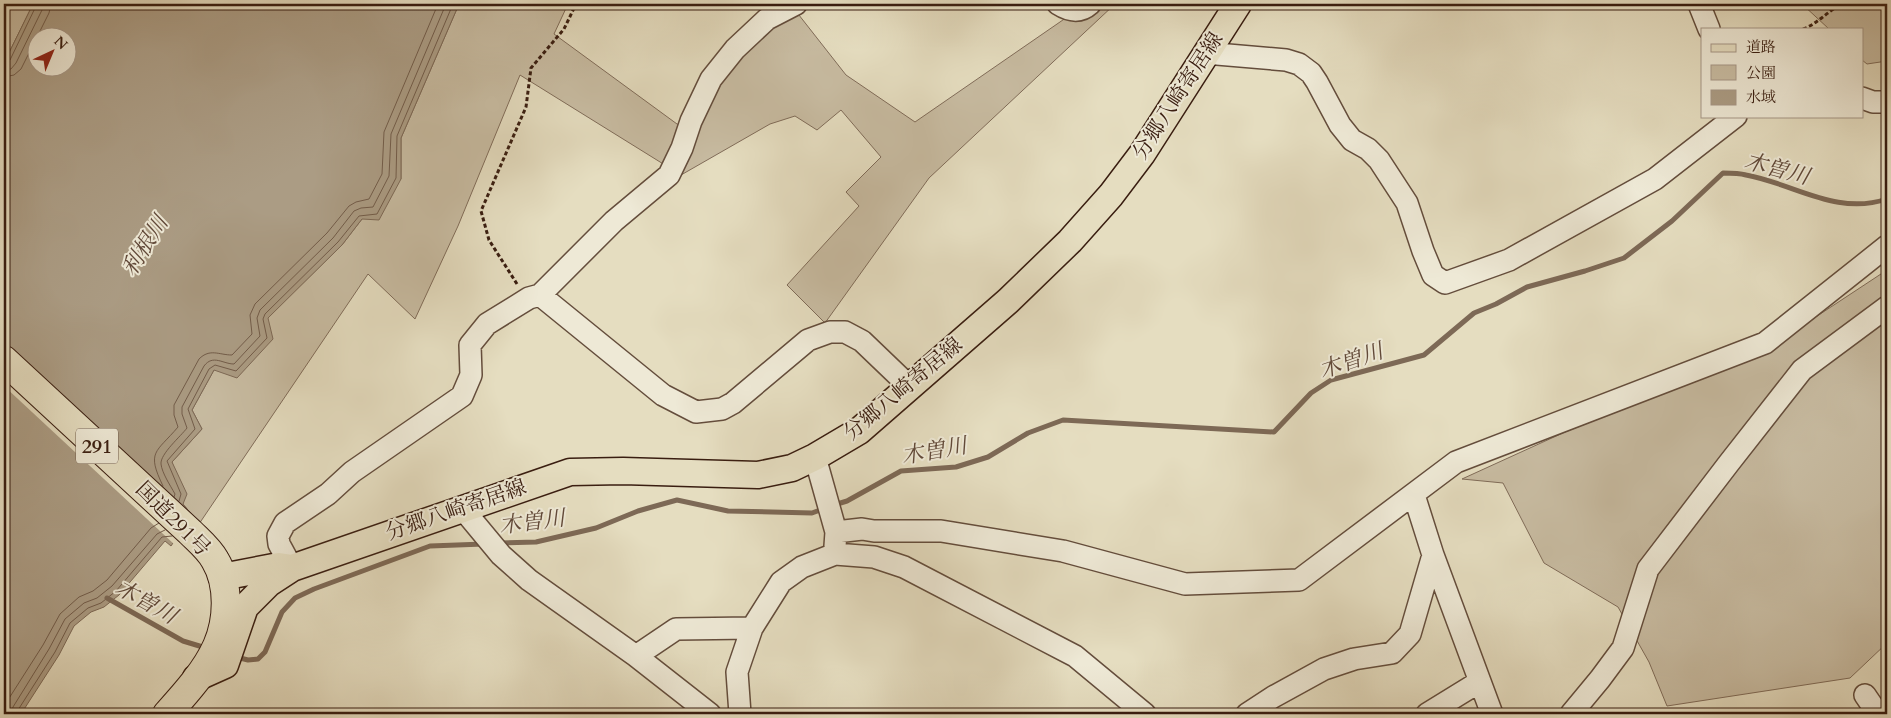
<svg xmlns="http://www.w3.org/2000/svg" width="1891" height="718" viewBox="0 0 1891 718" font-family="Cardo,'Noto Serif JP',serif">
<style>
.green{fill:#c8bca2;stroke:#806c59}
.water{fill:#ab9c84;stroke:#7d6956;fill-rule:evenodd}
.pier{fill:#e5ddc0}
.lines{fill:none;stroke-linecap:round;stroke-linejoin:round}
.shore{stroke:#725c4a;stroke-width:1}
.stream{stroke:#7d6956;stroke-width:5}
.minor-casing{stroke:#644d3c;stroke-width:24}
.major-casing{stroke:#391d10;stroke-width:29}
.highway-casing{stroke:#391d10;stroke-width:30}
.path{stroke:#391d10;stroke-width:3;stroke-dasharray:4 2.5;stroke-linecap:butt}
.minor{stroke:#eee9d6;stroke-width:21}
.major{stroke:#e5ddc0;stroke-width:26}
.highway{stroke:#e5ddc0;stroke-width:28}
.labels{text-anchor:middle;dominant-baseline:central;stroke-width:4;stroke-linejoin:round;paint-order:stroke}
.shield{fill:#eee9d6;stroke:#6f5a4b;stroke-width:1}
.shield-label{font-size:20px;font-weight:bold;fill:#391d10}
.street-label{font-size:21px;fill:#391d10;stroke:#eee9d6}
.water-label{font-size:22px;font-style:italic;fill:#614939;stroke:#eee9d6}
</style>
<rect width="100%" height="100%" fill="#e5ddc0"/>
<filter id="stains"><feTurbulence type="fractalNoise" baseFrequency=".004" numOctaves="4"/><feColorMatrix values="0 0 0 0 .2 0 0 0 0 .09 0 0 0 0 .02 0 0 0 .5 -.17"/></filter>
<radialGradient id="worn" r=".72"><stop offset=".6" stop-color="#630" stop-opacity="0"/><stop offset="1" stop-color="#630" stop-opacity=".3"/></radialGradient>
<path class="green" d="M4 4H33L4 63Z
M459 4H568L554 34 677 124 694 131 721 82 760 31 795 10 846 75 915 122 1073 13 1097 4H1115L929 178 825 323 787 285 859 206 846 192 881 157 841 110 817 130 795 116 770 124 681 175 520 75 458 226 415 319 368 274 199 524 183 504 172 462 202 429 192 410 214 370 342 245 362 219 401 179V138Z
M1802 4H1887V61L1867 64 1862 60V29H1829Z
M1887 270V643L1850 678 1667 706 1649 662 1618 607 1544 563 1503 483 1462 479 1565 432 1755 357Z"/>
<path class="water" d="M33 4H459L401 138V179L379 220 362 219 342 245 268 318 273 339 237 378 214 370 192 410 202 429 172 462 187 494 183 504 192 515 171 546 165 541 119 595 104 607 91 612 74 626 59 655 21 714H4V63ZM38 38H68V68H38Z"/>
<path class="pier" d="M4 346 192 520 175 545 4 386Z"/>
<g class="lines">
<path class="shore" d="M4 64 10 60 37 4
M4 70 11 69 16 63 42 10 43 4
M4 77 14 75 21 69 49 13 51 4
M163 486C146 451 156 453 178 427L174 415V405L199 359C210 348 219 355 232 355L252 334 250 315 255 304 327 233 349 206 356 202 369 199 382 174 384 132 438 4
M174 497 175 494C170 485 162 473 161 464 160 454 181 436 187 428L182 414V407L204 366C213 354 223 364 234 364L260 336 257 318 260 310 333 238 354 211 361 208 373 207 389 176 391 134 446 4
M179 501 181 494 167 461 195 429 188 409 209 369 215 365 236 371 267 338 263 319 265 314 338 242 359 216 377 214 396 178 397 136 453 4
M4 710 6 703 43 645 60 614 79 597 93 591 107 580 151 528 159 523
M11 714 13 707 49 649 65 619 84 603 97 598 112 586 157 534 165 530
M17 714 18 710 55 652 70 623 88 608 101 603 116 591 162 537 172 536"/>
<path class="stream" d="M834 505 847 501 901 471 956 467 988 457 1028 433 1063 420 1274 432 1311 393 1331 380 1424 355 1474 313 1496 304 1527 287 1585 271 1624 258 1672 221 1723 173C1730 173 1739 173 1746 175 1795 184 1836 216 1887 199
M500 543 536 542 596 528 638 511 677 500 728 511 812 513 823 509
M107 598 183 641 206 648
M236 657 248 660 258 659 265 652 282 612 295 598 314 589 430 546 484 544"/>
<g class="minor-casing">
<path id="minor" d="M1058 4C1069 11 1080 13 1090 4
M1699 4 1709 29
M1205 53 1286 60 1299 64 1311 73 1317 82 1340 125 1352 140 1368 149 1379 160 1407 203 1423 251 1433 275 1445 283 1509 260 1655 179 1736 116
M1862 98 1873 102H1887
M540 295 663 395 696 412 722 409 733 403 808 340 830 332H845L862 341 910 387
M815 457 836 532 835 546
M1414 495 1433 555 1492 714
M462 508 501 555 529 580 636 656 710 714
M836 532 862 529 874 531H941L1063 551 1185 584 1299 580 1456 462 1765 343 1887 246
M292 568 279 544 278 536 285 523 328 494 352 472 462 396 471 375 470 345 487 324 529 298 540 295 614 221 669 175 682 148 691 121 711 79 735 49 767 19 796 4
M636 656 676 629 752 628
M1865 695 1878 714
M740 714 737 672 752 628 781 582 802 567 835 554 874 557 904 567 1075 656 1145 714
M1247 714 1273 697 1324 669 1354 659 1392 653 1410 634 1433 555
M1427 714 1479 682
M1571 714 1600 679 1623 648 1648 569 1729 463 1802 370 1887 307"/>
</g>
<g class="major-casing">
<path id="major" d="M222 577 279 566 292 568 570 472 623 471 758 475 792 468 815 457 859 431 1008 301 1070 241 1111 195 1142 154 1238 4
M196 678 225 665 245 607 269 583 292 568"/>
</g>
<g class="highway-casing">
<path id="highway" d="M4 360 190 532C199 541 209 549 215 560 230 585 228 621 217 646 206 671 185 694 167 714"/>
</g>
<path class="path" d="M1803 29C1818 24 1828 10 1843 4
M517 284 489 240 481 211 526 107 531 68 564 29 576 4"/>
<use href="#minor" class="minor"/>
<use href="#major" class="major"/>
<use href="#highway" class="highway"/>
</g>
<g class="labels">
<rect class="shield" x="76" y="428.5" width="42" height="35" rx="4"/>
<g class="shield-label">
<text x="97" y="446">291</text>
</g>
<g class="street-label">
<text transform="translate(1178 96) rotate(-57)">分郷八崎寄居線</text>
<text transform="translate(903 389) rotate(-40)">分郷八崎寄居線</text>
<text transform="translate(456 510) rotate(-19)">分郷八崎寄居線</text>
<text transform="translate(173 519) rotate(45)">国道291号</text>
</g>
<g class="water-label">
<text transform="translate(1777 169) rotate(15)">木曽川</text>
<text transform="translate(145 246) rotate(-58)">利根川</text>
<text transform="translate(1351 361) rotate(-19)">木曽川</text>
<text transform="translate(934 451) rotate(-10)">木曽川</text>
<text transform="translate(532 522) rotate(-7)">木曽川</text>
<text transform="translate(146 602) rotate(29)">木曽川</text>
</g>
</g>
<rect width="1891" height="718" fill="none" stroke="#e5ddc0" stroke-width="20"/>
<rect x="5" y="5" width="1881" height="708" fill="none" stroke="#391d10" stroke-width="2.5"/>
<rect x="10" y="10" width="1871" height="698" fill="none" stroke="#391d10"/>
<rect x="1701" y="28" width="162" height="90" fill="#eee9d6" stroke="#a69787"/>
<rect x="1711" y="44" width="25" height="8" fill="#e5ddc0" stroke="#a69787"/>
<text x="1746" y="52" font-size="15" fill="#391d10">道路</text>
<rect x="1711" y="65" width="25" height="15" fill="#c8bca2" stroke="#a69787"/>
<text x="1746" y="78" font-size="15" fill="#391d10">公園</text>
<rect x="1711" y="90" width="25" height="15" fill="#ab9c84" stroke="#a69787"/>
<text x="1746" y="102" font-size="15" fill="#391d10">水域</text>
<g transform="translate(52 52) rotate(44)"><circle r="24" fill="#eee9d6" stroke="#a69787"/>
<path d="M0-4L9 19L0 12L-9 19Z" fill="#8f2418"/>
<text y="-8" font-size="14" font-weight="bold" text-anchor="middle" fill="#391d10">N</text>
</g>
<rect width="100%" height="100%" filter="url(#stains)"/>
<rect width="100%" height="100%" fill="url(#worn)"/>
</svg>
